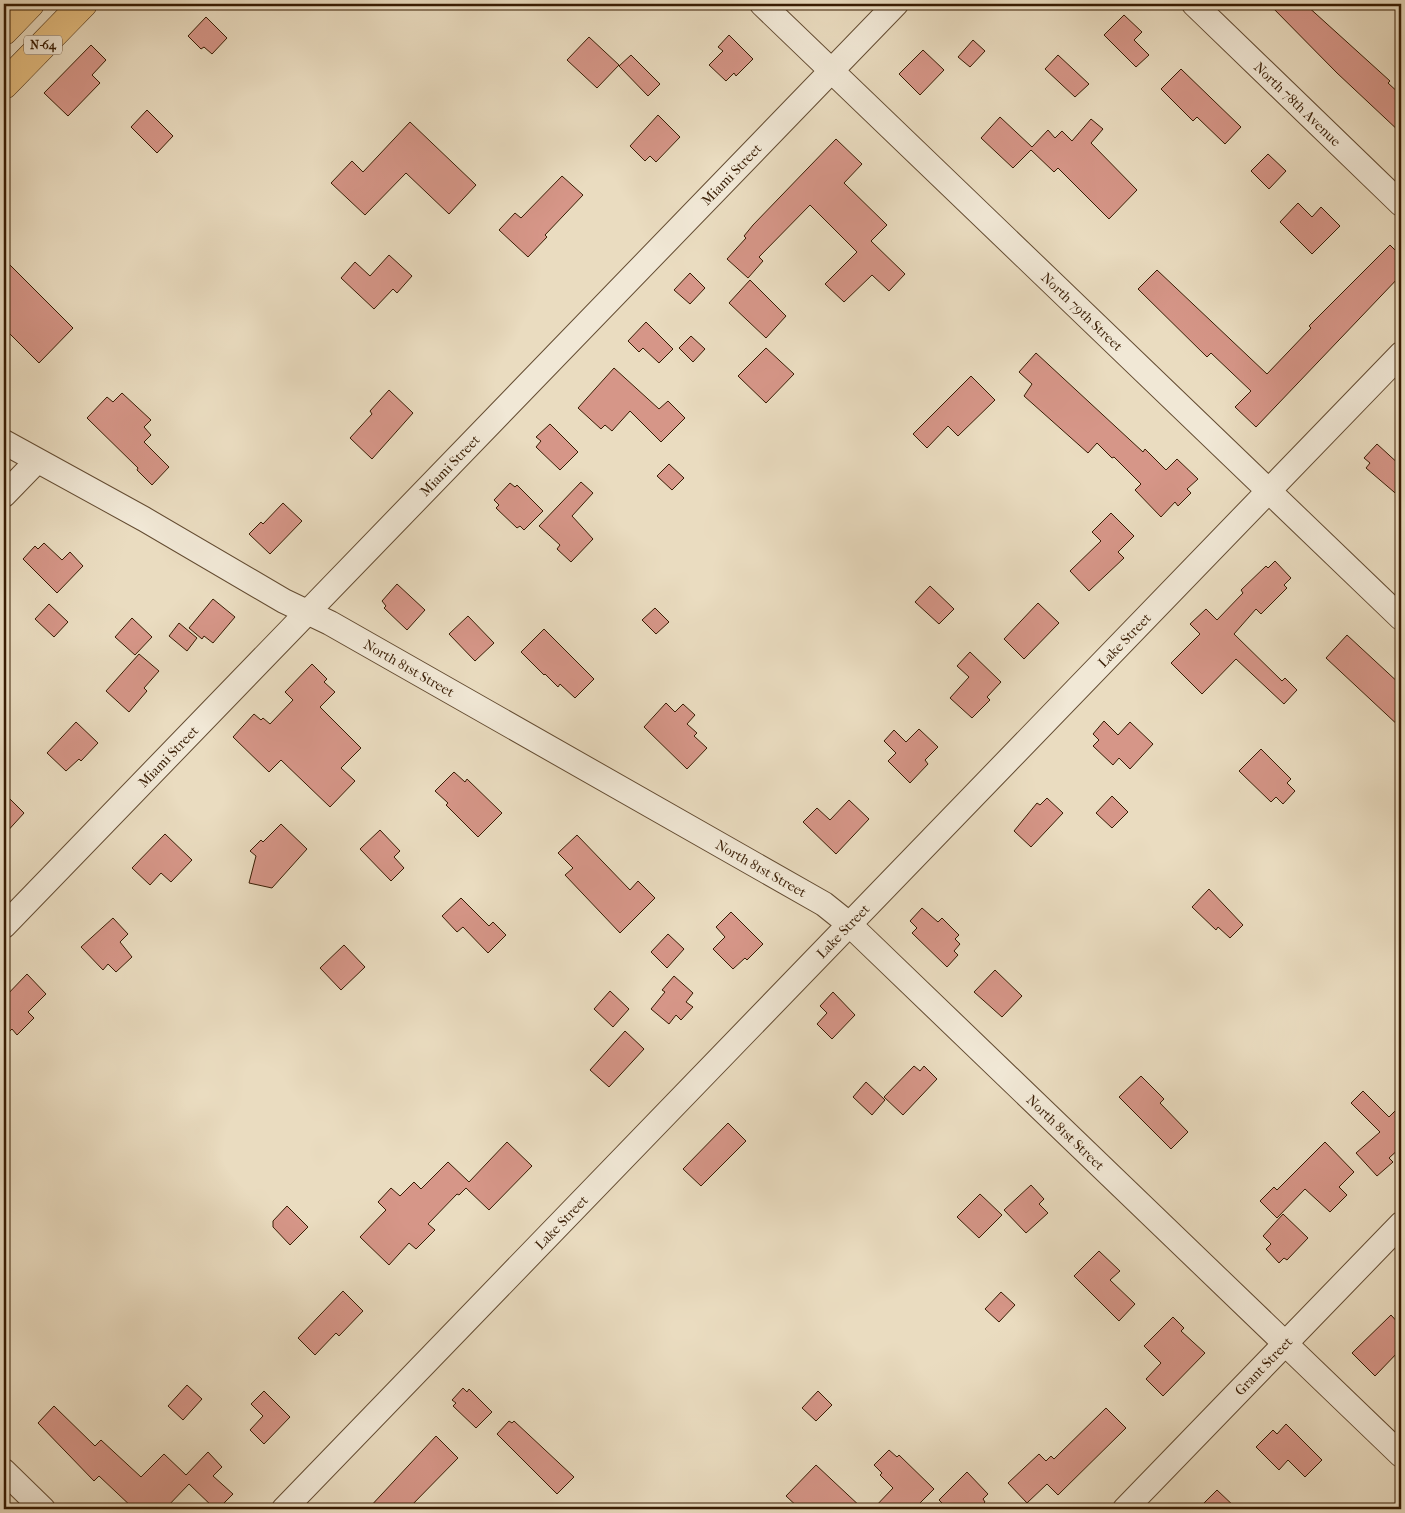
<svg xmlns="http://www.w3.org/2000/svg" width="1405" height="1513" viewBox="0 0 1405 1513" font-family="'IM FELL French Canon',serif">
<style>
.building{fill:#d69688;stroke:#381c03}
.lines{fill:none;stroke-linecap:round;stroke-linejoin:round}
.street-casing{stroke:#644c32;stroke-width:26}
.primary-casing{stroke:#381c03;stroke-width:29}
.street{stroke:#f1e8d6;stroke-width:24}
.primary{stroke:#e5be80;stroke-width:28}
.labels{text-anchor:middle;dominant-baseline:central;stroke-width:4;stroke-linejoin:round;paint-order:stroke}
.shield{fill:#f1e8d6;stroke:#705942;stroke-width:1}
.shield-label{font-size:12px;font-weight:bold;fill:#381c03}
.street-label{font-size:14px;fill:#381c03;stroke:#f1e8d6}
</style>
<rect width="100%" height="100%" fill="#eadcc0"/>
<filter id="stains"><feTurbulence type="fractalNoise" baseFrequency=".004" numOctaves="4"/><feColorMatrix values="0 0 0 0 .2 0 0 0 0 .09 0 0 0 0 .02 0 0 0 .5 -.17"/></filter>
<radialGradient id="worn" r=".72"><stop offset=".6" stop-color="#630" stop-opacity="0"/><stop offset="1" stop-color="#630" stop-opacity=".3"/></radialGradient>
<path class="building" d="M1269 4H1305L1390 81 1388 83 1401 95V133L1337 73Z
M1124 15 1142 32 1134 40 1149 55 1136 67 1104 35Z
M206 17 227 38 212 54 204 47 201 49 188 36Z
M729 35 753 59 736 76 734 73 726 81 709 65 723 51 718 47Z
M589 37 619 65 597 88 567 60Z
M973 40 985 51 970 67 958 57Z
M91 45 106 60 92 75 100 83 68 116 44 93Z
M923 50 944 70 920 95 899 74Z
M631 55 660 84 648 96 619 66Z
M1058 55 1089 84 1075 97 1045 69Z
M1181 69 1241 127 1225 144 1197 117 1193 121 1161 89Z
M147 110 173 136 157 153 131 127Z
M658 115 680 137 656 162 650 156 645 161 630 146Z
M1000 117 1032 147 1048 130 1055 138 1062 131 1072 141 1091 119 1103 129 1091 143 1137 190 1109 219 1058 168 1054 172 1031 150 1013 168 981 138Z
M410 122 476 185 449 214 406 173 365 215 331 183 352 161 363 172Z
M836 139 862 164 844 183 887 225 871 241 905 274 889 291 872 275 844 302 825 284 857 252 810 205 759 257 763 261 748 278 727 259 746 238 744 236 753 225Z
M1268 154 1286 171 1269 189 1251 171Z
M562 176 583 195 545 235 547 237 528 257 499 230 515 213 521 218Z
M1298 203 1312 217 1321 207 1340 226 1312 254 1280 222Z
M1390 245 1401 256V275L1256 427 1235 407 1251 391 1211 353 1207 357 1138 289 1157 270 1267 374 1311 328 1309 326Z
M389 255 412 276 397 293 393 289 374 309 341 278 355 262 370 276Z
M4 259 73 328 39 363 4 328Z
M690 273 705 288 690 304 674 290Z
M750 280 786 316 766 338 729 303Z
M646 322 673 349 659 363 643 348 639 352 628 341Z
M691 336 705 349 693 362 679 348Z
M766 348 794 374 766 403 738 376Z
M1036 353 1143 452 1145 449 1166 470 1177 459 1198 479 1187 489 1191 493 1178 506 1175 502 1161 517 1135 490 1141 484 1114 457 1112 458 1097 443 1088 453 1024 396 1032 384 1019 372Z
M614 368 659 409 668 401 685 418 661 442 630 411 612 431 605 425 601 429 578 408Z
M971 376 995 400 958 436 948 426 927 448 913 434Z
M389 390 413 413 372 459 350 438 372 414 370 411Z
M122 393 151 420 144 427 151 435 144 442 169 467 152 485 137 470 138 468 87 418 107 397 113 402Z
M550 424 578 452 560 470 536 447 541 441 536 437Z
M1377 444 1401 466V498L1366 468 1370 463 1364 458Z
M669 464 684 478 672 490 657 476Z
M581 482 593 493 572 516 593 539 571 562 557 549 560 545 539 526Z
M510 483 515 487 517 485 543 511 524 530 520 526 517 528 496 508 499 505 494 500Z
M283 503 302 521 270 554 249 534 261 522 263 524Z
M1111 513 1134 536 1118 552 1124 558 1089 591 1070 571 1101 541 1092 532Z
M44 543 62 560 70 552 83 566 57 593 23 559 35 546 38 549Z
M1275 561 1291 578 1284 585 1287 588 1261 614 1256 609 1234 634 1282 681 1285 678 1297 690 1284 704 1236 659 1202 694 1171 663 1200 634 1190 624 1206 609 1217 620 1243 593 1241 590 1266 566 1268 568Z
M397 584 425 610 407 630 384 608 386 606 382 601Z
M930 586 954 609 939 624 915 602Z
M213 599 235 617 213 643 204 636 202 639 189 628Z
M1038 603 1059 623 1024 659 1004 639Z
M49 604 68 622 54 637 35 619Z
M655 608 669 622 656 634 642 620Z
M468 616 494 643 475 661 449 634Z
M132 618 152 637 135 655 115 637Z
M179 623 197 638 187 651 169 636Z
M544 629 594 679 575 698 560 684 558 687 545 674 544 675 521 652Z
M1347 635 1401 685V728L1326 658Z
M970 652 1001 682 987 697 990 700 972 718 950 698 969 677 957 666Z
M139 654 159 671 144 688 147 691 129 712 106 691Z
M312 664 327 679 324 682 335 692 320 707 361 748 341 768 355 781 330 807 281 760 269 772 233 737 254 714 261 720 263 718 270 724 293 700 285 692Z
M666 703 675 712 683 704 695 715 687 724 697 733 694 736 707 748 687 769 644 727Z
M1104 721 1118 735 1130 722 1153 744 1130 769 1119 758 1113 765 1093 746 1099 740 1093 734Z
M76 722 98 743 81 761 79 759 66 771 47 753Z
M919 729 938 747 925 760 928 764 910 783 888 761 896 753 884 741 894 730 906 742Z
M1261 749 1291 779 1287 783 1295 791 1283 804 1276 797 1271 802 1239 771Z
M454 772 465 782 467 779 502 813 478 837 446 805 448 803 435 791Z
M4 793 24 813 4 835Z
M1112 796 1128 812 1112 828 1096 813Z
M1047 798 1063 813 1031 847 1014 831 1037 803 1040 805Z
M849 800 869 819 836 854 803 822 817 808 830 820Z
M281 824 307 849 272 888 249 883 256 856 250 851 261 840 263 842Z
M380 830 400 851 394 857 404 868 391 881 360 849Z
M165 834 192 860 171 882 161 873 150 885 132 868Z
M577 835 630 890 638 881 655 898 620 933 565 875 573 868 558 853Z
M1209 889 1243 925 1230 938 1218 927 1216 930 1192 907Z
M461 898 489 926 493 922 506 935 488 953 463 927 457 932 442 916Z
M922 908 938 922 942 918 959 935 955 939 960 944 954 951 958 955 947 967 912 933 917 928 910 921Z
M731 912 763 944 747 960 745 958 733 969 713 949 725 937 716 927Z
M113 918 128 934 120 942 132 957 116 972 108 964 103 970 81 947Z
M668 934 684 949 667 968 651 952Z
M344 945 365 967 341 990 320 968Z
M995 970 1022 996 1002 1017 974 992Z
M27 974 46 994 28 1012 34 1018 17 1035 12 1029 4 1037V998Z
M674 976 693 993 686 1002 693 1007 681 1020 676 1015 669 1024 651 1009 665 992 662 990Z
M610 991 629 1009 613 1027 594 1009Z
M833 992 855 1015 832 1039 817 1024 827 1013 820 1006Z
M625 1031 644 1049 609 1087 590 1070Z
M914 1066 920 1071 924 1066 937 1079 903 1115 884 1097Z
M1141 1076 1164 1099 1160 1103 1188 1132 1171 1149 1119 1097Z
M866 1082 885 1100 872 1115 853 1097Z
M1363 1091 1389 1117 1401 1105V1147L1389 1158 1393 1162 1377 1176 1356 1153 1380 1132 1351 1103Z
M728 1123 746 1141 701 1186 683 1169Z
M507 1142 532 1166 489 1210 466 1188 459 1195 457 1194 428 1224 435 1230 416 1249 409 1243 389 1265 360 1237 386 1210 378 1202 391 1188 400 1196 414 1182 421 1189 448 1162 469 1182Z
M1325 1142 1354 1172 1339 1187 1347 1195 1330 1212 1305 1189 1277 1218 1260 1201 1274 1187 1277 1190Z
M1031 1185 1044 1199 1039 1204 1048 1213 1026 1233 1004 1210Z
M980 1194 1002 1215 979 1238 957 1217Z
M287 1206 308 1227 290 1245 273 1227V1221Z
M1283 1214 1308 1238 1287 1260 1284 1258 1279 1263 1266 1249 1271 1244 1263 1236Z
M1099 1251 1120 1271 1110 1280 1135 1304 1119 1321 1074 1276Z
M343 1291 363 1311 339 1336 336 1333 315 1355 298 1338Z
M1001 1292 1015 1305 999 1322 985 1309Z
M1391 1315 1401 1326V1349L1375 1376 1352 1353Z
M1173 1317 1184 1328 1181 1331 1205 1353 1163 1396 1146 1379 1161 1363 1144 1346Z
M187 1385 202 1399 183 1420 168 1406Z
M463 1388 467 1392 469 1389 492 1412 476 1428 453 1406 456 1403 452 1400Z
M264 1391 290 1417 264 1444 250 1430 263 1416 251 1404Z
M818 1391 832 1405 816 1421 802 1408Z
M54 1406 95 1446 101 1440 141 1477 164 1454 186 1475 208 1452 222 1467 213 1476 233 1494 218 1509H215L189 1484 165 1509H134L99 1476 94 1481 38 1423Z
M1106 1408 1126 1428 1058 1495 1047 1484 1027 1503 1008 1483 1039 1454 1046 1461 1051 1456 1054 1459Z
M509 1421 512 1423 514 1421 574 1477 557 1494 497 1434Z
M1286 1424 1322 1460 1305 1477 1288 1460 1279 1470 1256 1447 1273 1430 1277 1434Z
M436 1436 458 1458 408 1509H368Z
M889 1450 897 1457 899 1455 934 1489 914 1509H873L893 1488 880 1475 882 1473 874 1465Z
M816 1465 863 1509H800L786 1496Z
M967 1472 988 1494 983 1499 985 1502 978 1509H948L939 1500Z
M1217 1490 1237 1509H1198Z"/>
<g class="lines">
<g class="street-casing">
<g id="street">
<path id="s1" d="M762 4 1401 618"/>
<path id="s2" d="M1194 4 1401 204"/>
<path id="s3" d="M4 442 144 519 284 601 330 623 824 904 849 924 1401 1455"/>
<path d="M4 495 37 461"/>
<path id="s4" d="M4 926 896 4"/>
<path d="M4 1471 43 1509"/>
<path id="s5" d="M284 1509 1401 354"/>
<path id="s6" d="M1125 1509 1401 1224"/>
</g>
</g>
<g class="primary-casing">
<path id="primary" d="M4 31 30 4
M4 85 83 4"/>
</g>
<use href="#street" class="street"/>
<use href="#primary" class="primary"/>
</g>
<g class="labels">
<rect class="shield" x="24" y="35.5" width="38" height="19" rx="4"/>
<g class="shield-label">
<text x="43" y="45">N-64</text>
</g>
<g class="street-label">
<text stroke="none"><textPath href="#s2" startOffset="144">North 78th Avenue</textPath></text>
<text stroke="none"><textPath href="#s4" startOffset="1046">Miami Street</textPath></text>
<text stroke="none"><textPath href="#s1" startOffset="444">North 79th Street</textPath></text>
<text stroke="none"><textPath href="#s4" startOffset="641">Miami Street</textPath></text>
<text stroke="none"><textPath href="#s5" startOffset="1209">Lake Street</textPath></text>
<text stroke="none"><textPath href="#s3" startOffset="464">North 81st Street</textPath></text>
<text stroke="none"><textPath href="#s4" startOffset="236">Miami Street</textPath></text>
<text stroke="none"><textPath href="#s3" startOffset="869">North 81st Street</textPath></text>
<text stroke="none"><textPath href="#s5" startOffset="804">Lake Street</textPath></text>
<text stroke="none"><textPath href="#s3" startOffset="1274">North 81st Street</textPath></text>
<text stroke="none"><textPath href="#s5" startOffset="399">Lake Street</textPath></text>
<text stroke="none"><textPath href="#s6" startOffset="199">Grant Street</textPath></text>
</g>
</g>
<rect width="1405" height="1513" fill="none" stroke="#eadcc0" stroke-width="20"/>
<rect x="5" y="5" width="1395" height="1503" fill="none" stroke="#381c03" stroke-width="2.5"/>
<rect x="10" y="10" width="1385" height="1493" fill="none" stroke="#381c03"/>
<rect width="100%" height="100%" filter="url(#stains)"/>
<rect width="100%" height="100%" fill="url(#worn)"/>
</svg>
